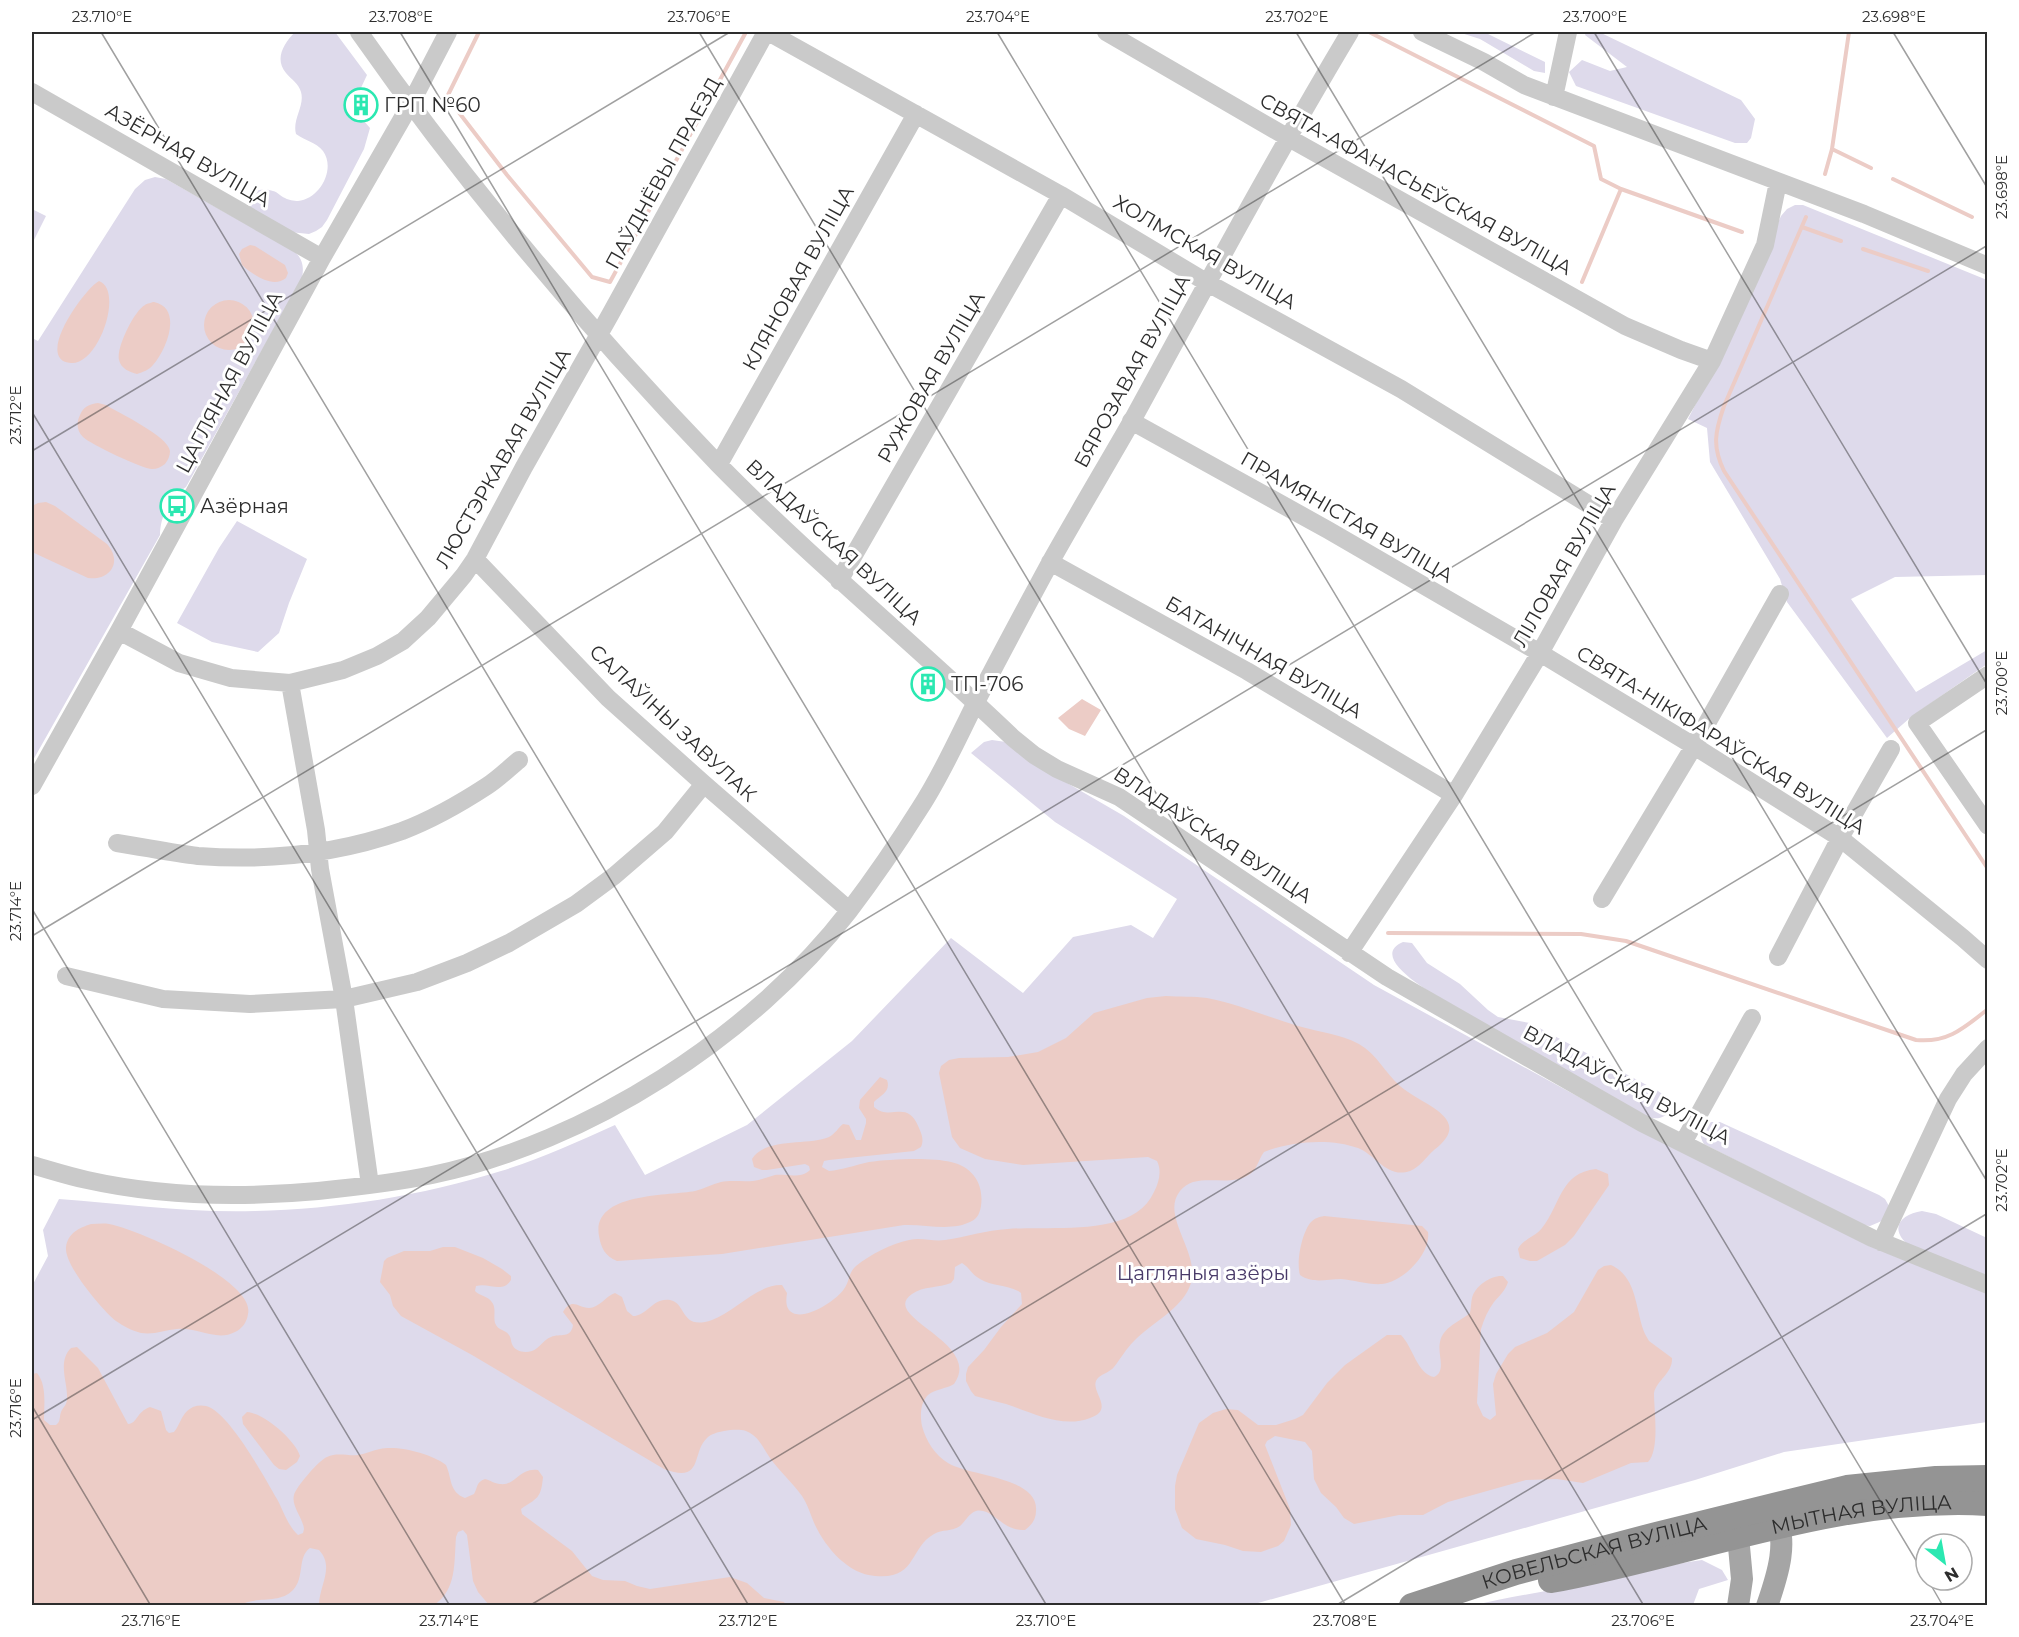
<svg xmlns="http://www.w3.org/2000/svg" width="2019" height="1637" viewBox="0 0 2019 1637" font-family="Montserrat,sans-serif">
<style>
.green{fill:#dedaeb}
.water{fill:#ecccc6}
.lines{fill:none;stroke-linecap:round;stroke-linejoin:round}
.stream{stroke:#ecccc6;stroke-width:4}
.minor{stroke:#cacaca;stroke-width:18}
.major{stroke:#a5a5a5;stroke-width:22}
.highway{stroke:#949494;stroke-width:26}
.ticks{fill:none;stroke:#2d2d2d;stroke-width:1.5;stroke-opacity:0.45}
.labels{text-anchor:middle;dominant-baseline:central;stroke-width:6;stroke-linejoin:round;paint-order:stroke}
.poi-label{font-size:20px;fill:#2d2d2d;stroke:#fff;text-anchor:start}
.street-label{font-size:20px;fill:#2d2d2d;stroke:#fff}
.park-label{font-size:20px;fill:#493a69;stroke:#fff}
.neatline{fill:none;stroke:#2d2d2d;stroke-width:2}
.ticks-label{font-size:15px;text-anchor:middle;fill:#2d2d2d}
</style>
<rect width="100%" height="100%" fill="#fff"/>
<path class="green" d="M295 32H335L367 75 352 107 370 128 364 149 327 220 322 227 316 231 309 234 290 232 253 210C250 207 247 203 249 198 252 189 266 188 273 191 278 192 280 196 285 198 288 200 294 201 298 201 320 199 336 169 323 151 316 142 305 141 296 134 292 119 305 106 301 92 299 84 291 79 286 73 274 59 284 43 295 32Z
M1458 32H1484L1545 62V73L1534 71 1480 39Z
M1586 32H1599L1741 100 1755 119 1751 138 1747 143H1735L1576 86 1569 72 1582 60 1610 71 1627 67 1585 35Z
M155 177 166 179 294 251C303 259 304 267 302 278L186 487C170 498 160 516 160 535L32 762V338L38 341 135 189 145 180Z
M1795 205H1803L1987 280 1986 363 1988 367 1987 575 1895 577 1851 599 1916 692 1987 650V664L1911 717 1887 738 1787 602 1780 579 1710 462 1707 428 1688 419 1708 380 1781 216 1787 209Z
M32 209 46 216 32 244Z
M237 521 307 559 289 603 279 633 258 652 212 642 177 623 219 548Z
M992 740 1006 742 1043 769 1124 816 1374 985 1630 1125 1987 1292V1422L1784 1452 1695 1480 1251 1605 32 1606V1286L48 1256 43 1230 59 1199C124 1204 189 1213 255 1211 338 1209 421 1196 501 1171 540 1159 577 1142 615 1125L645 1175 747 1125 852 1041 951 938 1023 993 1073 937 1131 925 1153 938 1177 899 1055 822 971 753 984 742Z
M1403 942 1412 943 1427 963 1460 984 1488 1010 1498 1017 1530 1023 1658 1091 1671 1100 1672 1109C1665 1118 1658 1120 1648 1117L1446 1002C1432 993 1367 957 1403 942Z
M1711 1122H1720L1879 1195 1885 1199 1889 1206 1884 1220 1870 1226 1862 1225 1704 1144C1698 1134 1700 1127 1711 1122Z
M1922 1211 1936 1214 1987 1238V1277L1906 1243C1889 1226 1903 1214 1922 1211Z
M1702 1560 1722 1570 1728 1580 1699 1589 1693 1605 1471 1606C1509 1597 1547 1591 1584 1584 1624 1577 1662 1565 1702 1560Z"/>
<path class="water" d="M250 245 255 246 285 265 288 273 286 278C273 289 253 275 242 265L239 254 242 249Z
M99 281C124 290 99 365 71 363 33 360 85 288 99 281Z
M204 325a25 25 0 1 1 50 0a25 25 0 1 1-50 0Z
M154 302C183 308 167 349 153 365 149 370 143 372 137 374 130 372 121 369 119 360 116 348 134 311 145 305 146 304 153 302 154 302Z
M98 403 106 405C119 413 168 436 170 451 170 456 168 460 165 464 161 467 157 469 152 469 143 469 90 444 83 437 77 431 76 423 80 415 83 407 89 404 98 403Z
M46 502 55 506 107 544C123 562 110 581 88 578L32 552V506L38 503Z
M1082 699 1101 710 1085 736 1069 729 1058 718Z
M1166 996C1179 997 1194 996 1207 998 1238 1004 1268 1017 1298 1026 1319 1032 1340 1034 1359 1044 1377 1054 1385 1073 1400 1086 1421 1105 1476 1118 1434 1150 1426 1157 1420 1167 1410 1171 1387 1179 1376 1155 1358 1148 1331 1138 1291 1141 1264 1152 1258 1160 1258 1168 1250 1174 1230 1189 1196 1170 1180 1191 1160 1216 1200 1252 1191 1283 1183 1309 1151 1323 1134 1341 1126 1349 1121 1358 1114 1367 1110 1372 1104 1373 1099 1377 1085 1389 1118 1408 1090 1418 1062 1429 1031 1412 1006 1404 995 1401 985 1399 975 1396L971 1391 966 1381V1374L968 1367 984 1350 1001 1327 1022 1304 1021 1293C1009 1284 992 1287 980 1279 972 1275 969 1267 962 1263L955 1267 954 1279 951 1283C939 1288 923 1286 912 1294 878 1317 984 1342 954 1384 946 1389 935 1389 928 1395 920 1403 920 1416 922 1426 926 1441 935 1455 948 1463 972 1477 1039 1477 1036 1511 1036 1519 1032 1525 1025 1530 1003 1532 992 1507 976 1511 969 1513 965 1522 960 1526 952 1532 942 1529 934 1534 909 1548 917 1580 875 1576 848 1574 826 1548 815 1525 811 1516 808 1505 802 1496 793 1483 779 1471 770 1458 763 1448 759 1436 746 1431 739 1429 731 1430 724 1431 718 1432 711 1434 707 1438 691 1453 704 1484 664 1469L472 1355 401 1316 393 1306 390 1295 380 1282 384 1261 387 1258 404 1251H430L443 1247H455L483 1258 502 1269 511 1276V1280C502 1294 489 1282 476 1286L475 1291C480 1296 487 1296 491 1301 497 1307 493 1316 495 1323 498 1331 505 1329 509 1335 511 1337 511 1342 512 1344 515 1352 525 1353 532 1351 540 1348 543 1340 551 1337 560 1333 571 1339 573 1325L563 1312C572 1297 578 1308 589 1308 599 1308 606 1296 615 1293L622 1297 627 1311 633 1316C647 1316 653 1297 670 1300 687 1303 680 1331 712 1320 734 1312 758 1284 782 1285L787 1293C786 1300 785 1309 793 1313 806 1320 837 1300 844 1289 850 1281 848 1273 856 1266 871 1254 891 1244 909 1240 922 1237 933 1242 945 1240 966 1237 986 1230 1008 1229 1050 1225 1133 1239 1154 1192 1159 1182 1162 1171 1157 1161L1148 1157 1023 1165 985 1159 960 1148 952 1137 939 1073 941 1066 949 1060 959 1058 1008 1057 1038 1052 1066 1038 1094 1013 1147 998Z
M880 1077 887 1080C891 1092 881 1095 874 1102V1107C891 1122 907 1098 919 1128 922 1135 924 1140 921 1147L914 1151 829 1160 824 1161 822 1167 829 1171C842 1170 855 1165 869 1162 890 1159 931 1157 951 1162 973 1167 984 1184 981 1206 980 1212 978 1218 972 1221 952 1232 926 1224 904 1225L722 1254 617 1261C605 1256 601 1248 599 1236 591 1192 669 1196 695 1191 704 1189 712 1184 721 1182 731 1180 742 1182 753 1181 761 1180 768 1177 775 1175 787 1174 801 1179 810 1170L809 1166 805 1164 767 1170H762L754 1167 752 1159C765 1137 808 1146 829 1137 835 1134 838 1128 843 1124L849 1125 856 1140H861L866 1123V1119L859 1108 860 1100Z
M1596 1169 1608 1174 1609 1185 1574 1236 1565 1245 1537 1261H1530L1520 1258 1518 1249C1523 1239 1535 1237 1542 1228 1561 1204 1560 1173 1596 1169Z
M1324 1216 1422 1226 1428 1232C1431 1254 1403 1282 1382 1284 1369 1285 1354 1280 1341 1279 1326 1279 1313 1284 1300 1275 1296 1262 1302 1232 1311 1222 1315 1218 1319 1217 1324 1216Z
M91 1224C97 1224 103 1223 109 1224 137 1229 256 1281 248 1314 247 1322 242 1329 235 1332 217 1342 197 1327 177 1329 165 1330 154 1335 141 1333 133 1331 123 1326 116 1321 102 1310 64 1265 66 1247 68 1233 79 1228 91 1224Z
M1611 1265C1638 1277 1635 1311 1645 1334L1649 1341 1672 1358C1673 1373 1657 1380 1654 1393 1654 1411 1660 1449 1648 1462L1631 1463 1583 1483 1557 1479 1526 1480 1448 1502 1423 1515H1399L1354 1524 1344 1518 1336 1507 1321 1493 1314 1479 1312 1451 1305 1442 1275 1436 1267 1441 1265 1445 1290 1509 1291 1525 1284 1541 1278 1546 1261 1552 1243 1551 1225 1545 1196 1539 1182 1528 1175 1509V1486L1177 1475 1199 1423 1213 1413 1226 1409 1238 1410 1258 1425H1276L1295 1419 1303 1415 1327 1383 1345 1365 1387 1335H1401C1413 1347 1417 1374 1434 1377 1447 1371 1437 1354 1440 1342 1443 1327 1459 1322 1470 1313 1471 1308 1471 1302 1472 1298 1475 1286 1491 1275 1503 1276L1508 1282C1505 1291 1500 1295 1494 1302 1488 1310 1484 1319 1481 1329L1477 1403 1483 1416 1490 1420 1496 1415 1493 1384 1496 1374 1508 1354 1515 1347 1547 1333 1574 1312 1598 1270 1604 1266Z
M77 1347 98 1368 128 1424C138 1423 136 1412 150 1407L161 1411 166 1430 169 1433 174 1432C181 1424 181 1413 193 1407 199 1405 205 1405 211 1408 232 1419 264 1476 277 1499 283 1510 288 1526 298 1535L303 1533 304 1529C303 1518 291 1506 294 1495 296 1487 319 1460 327 1457 337 1452 347 1456 358 1455 366 1454 373 1450 380 1449 398 1445 432 1454 446 1465 452 1478 449 1492 465 1498L474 1494C478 1487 476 1482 485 1479 490 1480 495 1484 500 1484 516 1486 519 1467 538 1470L543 1477C541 1499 537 1498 521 1509L522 1514 572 1551 592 1576 603 1580 625 1581 637 1586 650 1589 730 1577 747 1583 764 1598 784 1602 786 1605H489L478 1592 473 1581 467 1535 463 1530 458 1532 456 1537C454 1562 457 1590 434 1605H319C319 1586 335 1567 319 1550L310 1548C297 1557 305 1578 293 1590 279 1605 255 1595 239 1606L32 1605V1374L37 1373C47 1385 44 1405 44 1420L50 1425H56C61 1421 59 1418 61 1412 63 1407 67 1405 67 1399 68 1382 57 1362 71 1348Z
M247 1412C264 1413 295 1440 300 1456L297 1462 286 1470 279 1469 274 1465 243 1424 242 1417Z"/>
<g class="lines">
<path class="stream" d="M479 32 447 97 507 175 592 277 610 282 746 32
M1369 32 1594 146 1601 179 1621 189 1742 232
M1832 149 1871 168
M1825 174 1832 149 1849 32
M1893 179 1972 217
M1806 217 1724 406C1715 432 1712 446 1724 471L1988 869
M1802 227 1841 241
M1863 249 1928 271
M1582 282 1621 189
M1388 933 1581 934 1626 941 1916 1040C1948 1043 1964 1028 1988 1009"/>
<path class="minor" d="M359 32C466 185 588 329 718 464 812 560 916 645 1013 738L1034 755 1057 769 1119 797 1387 977 1607 1103 1642 1123 1872 1238 1988 1285
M768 32 1061 195 1206 282 1401 389 1614 520
M1106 32 1287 137 1625 326 1681 350 1712 361
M1422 32 1484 62 1524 85 1864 214 1988 266
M32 92 322 258
M1554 97 1568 32
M1131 421 1328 530 1540 653 1694 746 1840 838 1963 938 1988 960
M719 464 916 114
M475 559 608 698 704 784 849 910
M1050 562 1247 671 1454 795
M839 581 1061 195
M119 631 179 663 231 678 290 683 343 670 377 656 403 641 428 618 464 575 475 559 524 467 610 315 766 32
M1988 675 1917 723 1988 826
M290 683 316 830 320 869 344 999 370 1185
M32 786 119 631 322 258 410 105 448 32
M117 843C144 847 171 853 198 856 266 861 337 854 402 831 431 820 461 803 487 786 498 779 508 769 519 760
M1602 899 1694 746 1780 594
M1349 953 1454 795 1540 653 1614 520 1712 361 1765 245 1778 182
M1778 957 1840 838 1891 749
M66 976 163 999 250 1004 344 999 417 982 467 963 509 943 576 904 614 876 665 832 704 784
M1683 1143 1752 1018
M32 1165C50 1170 68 1176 87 1180 163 1197 241 1198 318 1191 356 1187 394 1183 432 1175 587 1143 753 1036 849 911 874 878 898 843 920 808 941 776 957 740 974 706 999 657 1025 609 1051 561 1078 513 1106 466 1133 419 1204 289 1274 159 1350 32
M1881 1242 1948 1099 1964 1074 1988 1048"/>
<path class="major" d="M1738 1606 1742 1579 1738 1536 1740 1520
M1767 1606C1776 1580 1792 1535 1771 1513"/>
<g class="highway">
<path id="s1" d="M1551 1580C1695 1554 1838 1494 1988 1503"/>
<path id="s2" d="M1412 1606 1516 1572 1656 1535 1847 1488 1936 1479 1988 1478"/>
</g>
</g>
<path class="ticks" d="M101 32 1047 1606M400 32 1346 1606M699 32 1644 1606M997 32 1926 1577M1296 32 1988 1183M1594 32 1988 686M1893 32 1988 189M32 412 749 1606M32 451 730 32M32 909 450 1606M32 936 1536 32M32 1406 151 1606M32 1420 1988 245M1928 1580 1943 1606M529 1606 1988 729M1335 1606 1988 1213"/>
<defs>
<g id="building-ring" transform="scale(1.725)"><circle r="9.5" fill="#fff" stroke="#2be8b1" stroke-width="1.5"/><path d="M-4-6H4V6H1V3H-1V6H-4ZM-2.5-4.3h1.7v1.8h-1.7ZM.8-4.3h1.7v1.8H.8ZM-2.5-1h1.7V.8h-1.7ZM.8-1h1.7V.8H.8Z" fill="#2be8b1"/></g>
<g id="bus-ring" transform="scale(1.725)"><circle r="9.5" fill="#fff" stroke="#2be8b1" stroke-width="1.5"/><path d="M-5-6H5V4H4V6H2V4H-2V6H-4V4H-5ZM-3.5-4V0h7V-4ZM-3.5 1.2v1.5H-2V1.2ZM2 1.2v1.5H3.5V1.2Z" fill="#2be8b1"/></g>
</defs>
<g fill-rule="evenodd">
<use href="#building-ring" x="361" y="105"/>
<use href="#bus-ring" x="177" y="506"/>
<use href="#building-ring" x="928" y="684"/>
</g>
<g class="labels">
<g class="poi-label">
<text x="384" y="105">ГРП №60</text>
<text x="200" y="506">Азёрная</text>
<text x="951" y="684">ТП-706</text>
</g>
<g class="street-label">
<text transform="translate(188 155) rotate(30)">АЗЁРНАЯ ВУЛІЦА</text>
<text transform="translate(663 173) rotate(-61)">ПАЎДНЁВЫ ПРАЕЗД</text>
<text transform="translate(1416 184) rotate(29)">СВЯТА-АФАНАСЬЕЎСКАЯ ВУЛІЦА</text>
<text transform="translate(1205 252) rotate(30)">ХОЛМСКАЯ ВУЛІЦА</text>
<text transform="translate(798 278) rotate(-61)">КЛЯНОВАЯ ВУЛІЦА</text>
<text transform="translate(1132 371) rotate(-61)">БЯРОЗАВАЯ ВУЛІЦА</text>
<text transform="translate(931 377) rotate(-60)">РУЖОВАЯ ВУЛІЦА</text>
<text transform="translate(229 382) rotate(-62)">ЦАГЛЯНАЯ ВУЛІЦА</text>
<text transform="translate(503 458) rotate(-60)">ЛЮСТЭРКАВАЯ ВУЛІЦА</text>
<text transform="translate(1347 517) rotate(30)">ПРАМЯНІСТАЯ ВУЛІЦА</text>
<text transform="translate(834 542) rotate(43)">ВЛАДАЎСКАЯ ВУЛІЦА</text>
<text transform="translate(1564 565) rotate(-60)">ЛІЛОВАЯ ВУЛІЦА</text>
<text transform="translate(1264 657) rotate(30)">БАТАНІЧНАЯ ВУЛІЦА</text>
<text transform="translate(673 723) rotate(43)">САЛАЎІНЫ ЗАВУЛАК</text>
<text transform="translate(1721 740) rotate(32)">СВЯТА-НІКІФАРАЎСКАЯ ВУЛІЦА</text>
<text transform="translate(1213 835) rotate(33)">ВЛАДАЎСКАЯ ВУЛІЦА</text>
<text transform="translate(1627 1085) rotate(28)">ВЛАДАЎСКАЯ ВУЛІЦА</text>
<text stroke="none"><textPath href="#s1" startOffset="318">МЫТНАЯ ВУЛІЦА</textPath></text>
<text stroke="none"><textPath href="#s2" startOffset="190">КОВЕЛЬСКАЯ ВУЛІЦА</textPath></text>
</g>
<g class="park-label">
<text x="1203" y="1273">Цагляныя азёры</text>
</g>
</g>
<rect width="2019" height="1637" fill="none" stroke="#ffffff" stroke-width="66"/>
<g transform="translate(1944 1562) rotate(149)"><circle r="28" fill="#ffffff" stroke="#ababab" stroke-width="1.5"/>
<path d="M0-4.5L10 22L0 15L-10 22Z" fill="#2be8b1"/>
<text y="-9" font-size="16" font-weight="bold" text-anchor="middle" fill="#2d2d2d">N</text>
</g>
<rect x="33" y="33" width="1953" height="1571" class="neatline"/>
<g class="ticks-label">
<text x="102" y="22">23.710°E</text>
<text x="401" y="22">23.708°E</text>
<text x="699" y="22">23.706°E</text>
<text x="998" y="22">23.704°E</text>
<text x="1297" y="22">23.702°E</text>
<text x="1595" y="22">23.700°E</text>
<text x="1894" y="22">23.698°E</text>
<text transform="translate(2002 187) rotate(-90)" y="5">23.698°E</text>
<text transform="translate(16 415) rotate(-90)" y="5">23.712°E</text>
<text transform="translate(2002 683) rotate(-90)" y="5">23.700°E</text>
<text transform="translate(16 911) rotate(-90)" y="5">23.714°E</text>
<text transform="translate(2002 1180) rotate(-90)" y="5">23.702°E</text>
<text transform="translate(16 1408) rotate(-90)" y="5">23.716°E</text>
<text x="151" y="1626">23.716°E</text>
<text x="449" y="1626">23.714°E</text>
<text x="748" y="1626">23.712°E</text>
<text x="1046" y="1626">23.710°E</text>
<text x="1345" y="1626">23.708°E</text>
<text x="1643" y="1626">23.706°E</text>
<text x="1942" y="1626">23.704°E</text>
</g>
</svg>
